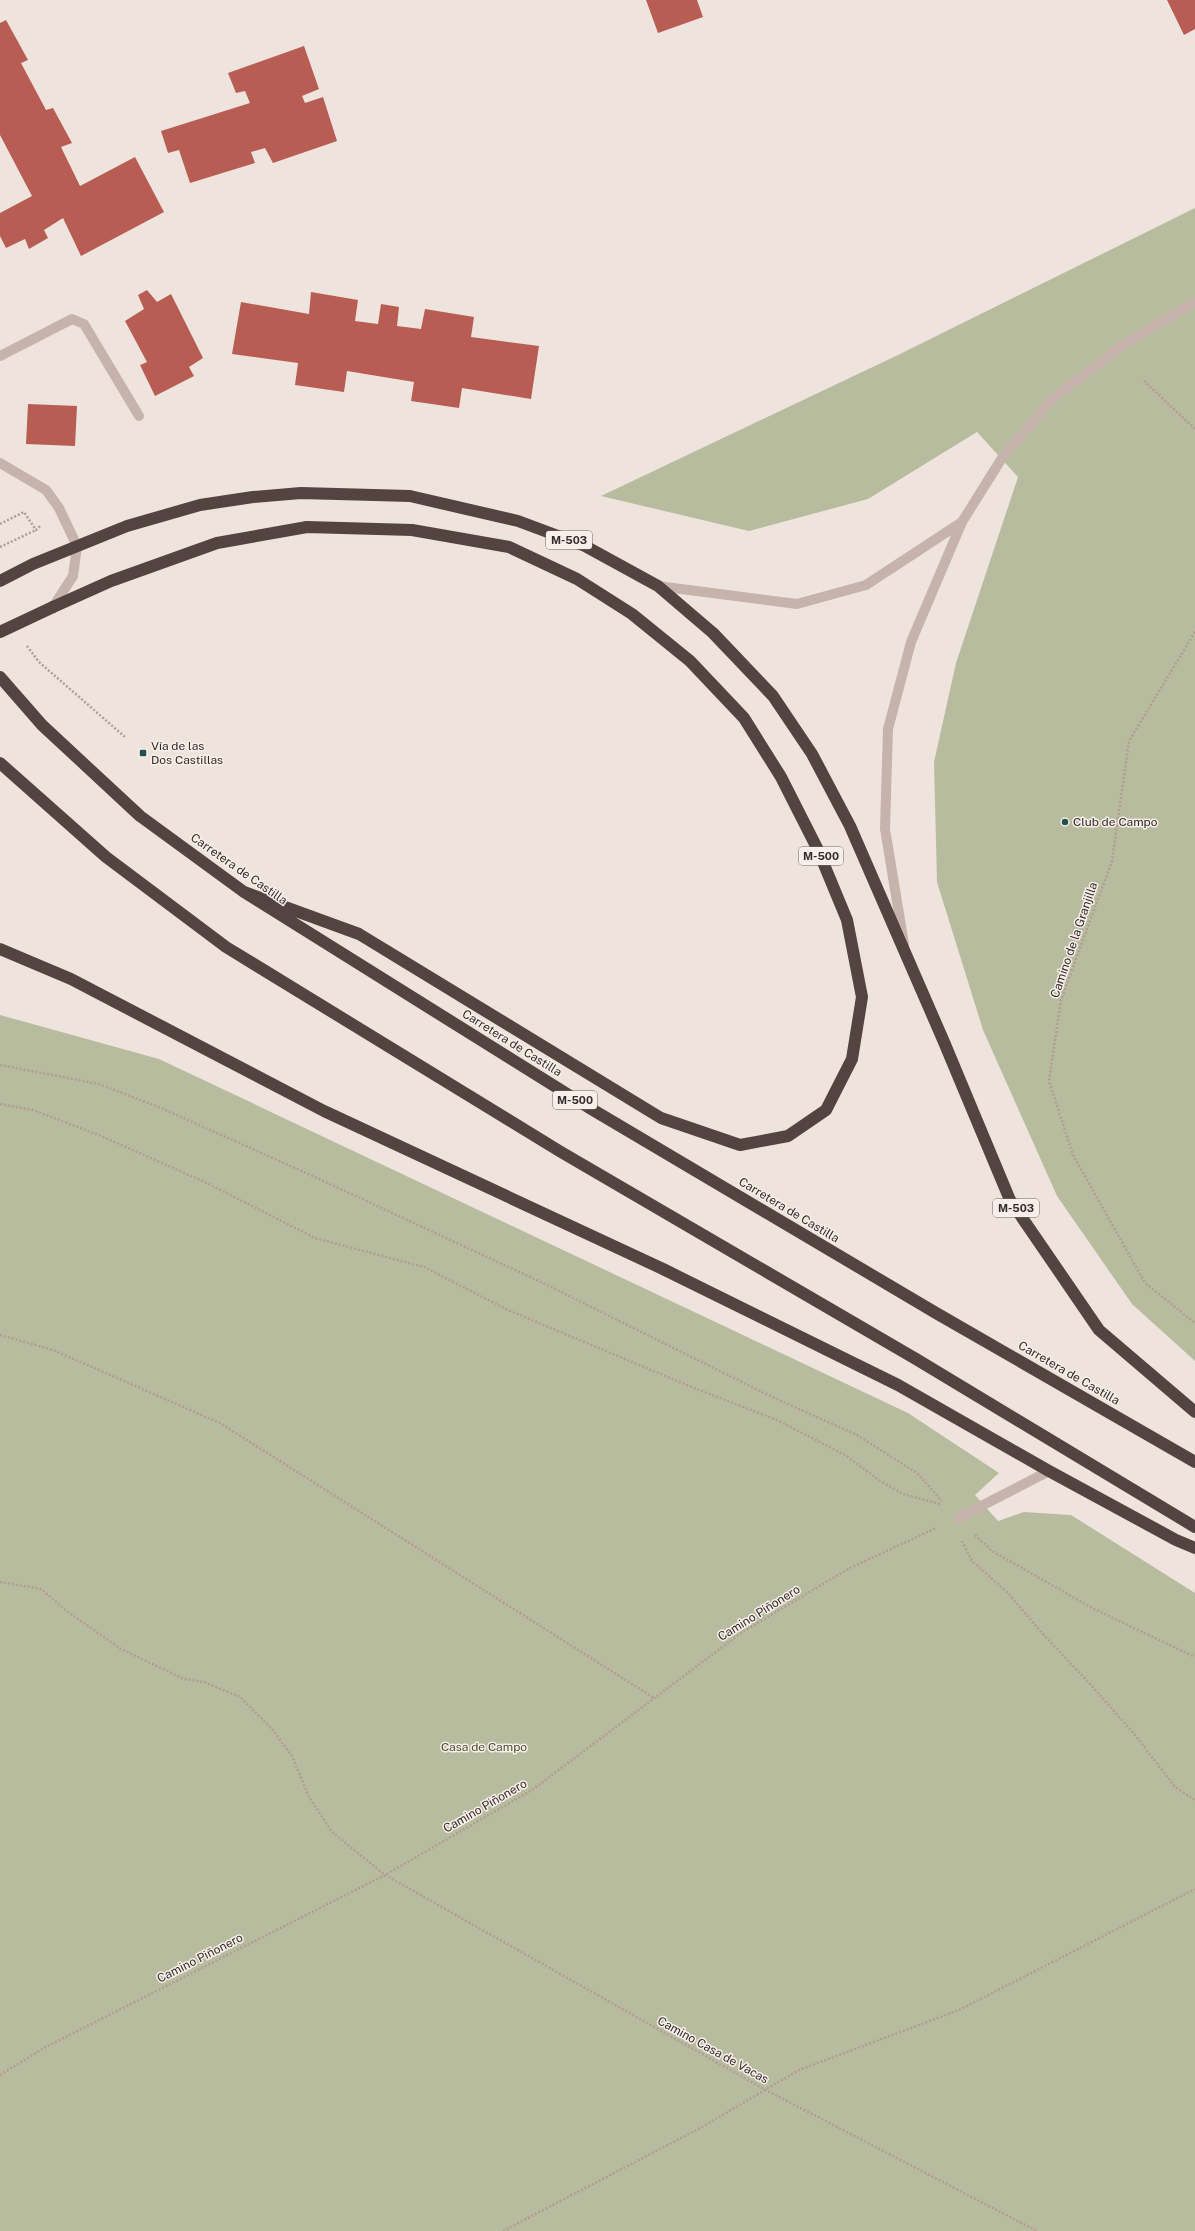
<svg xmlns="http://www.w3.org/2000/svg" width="1195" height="2231" viewBox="0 0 1195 2231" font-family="'Public Sans',sans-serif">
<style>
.green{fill:#b7bc9f}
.building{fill:#b75d54}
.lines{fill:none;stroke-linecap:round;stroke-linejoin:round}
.path{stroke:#b19d95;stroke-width:2.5;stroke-dasharray:2 2;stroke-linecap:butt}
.minor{stroke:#c6b3ab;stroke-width:10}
.highway{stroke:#544441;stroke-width:12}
.highway-bridge{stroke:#544441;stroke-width:12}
.poi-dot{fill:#24514d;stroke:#f7efe9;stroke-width:1.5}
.labels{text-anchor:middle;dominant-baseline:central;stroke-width:3;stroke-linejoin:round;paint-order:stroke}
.shield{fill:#f7efe9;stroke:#6e6663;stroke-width:1}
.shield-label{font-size:11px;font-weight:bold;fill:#342b29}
.poi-label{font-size:12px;fill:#342b29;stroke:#f7efe9;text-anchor:start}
.street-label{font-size:12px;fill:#342b29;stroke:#f7efe9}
.park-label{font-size:12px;fill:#494f30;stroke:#f7efe9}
</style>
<rect width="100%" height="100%" fill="#efe4dd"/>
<path class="green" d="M1195 208V1361L1132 1304 1057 1196 983 1030 937 882 934 762 956 663 1018 477 977 432 868 499 749 531 601 496 898 355Z
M0 1015 159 1059 908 1413 999 1473 975 1495 998 1521 1024 1512 1071 1515 1195 1593V2231H0Z"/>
<path class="building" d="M646 0H697L703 17 658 33Z
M1167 0H1195V29L1184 35Z
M6 20 28 60 21 63 46 110 53 108 72 143 61 147 80 186 135 157 164 212 81 256 63 218 44 230 48 238 29 249 25 239 6 248 0 236V213L32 196 0 135V23Z
M304 46 319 89 302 96 305 103 323 97 337 141 273 163 265 148 251 152 255 163 190 183 179 150 168 153 161 131 250 103 245 91 236 93 228 73Z
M147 290 157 302 171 294 203 358 189 367 194 376 155 396 140 365 147 362 125 321 144 309 138 295Z
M311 292 358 300 355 321 378 324 381 304 399 307 397 326 421 329 425 309 474 317 471 337 539 346 531 399 462 388 459 408 411 401 414 382 347 371 344 392 295 385 298 363 232 354 241 302 309 314Z
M28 404 77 406 75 446 26 444Z"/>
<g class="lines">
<path class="path" d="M1144 381 1195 429
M0 524 24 512 36 530 41 525
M0 547 36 530
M1195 632 1129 741 1112 861 1061 1000 1049 1081 1073 1155 1145 1283 1195 1323
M27 646 39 662 125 737
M0 1065 99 1084 161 1108 306 1173 543 1283 772 1397 857 1435 917 1473 942 1501
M0 1104 33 1110 101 1136 207 1183 315 1238 424 1267 508 1310 694 1388 777 1420 845 1455 879 1480 903 1494 940 1504
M0 1335 53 1350 220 1423 654 1698
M975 1535 992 1551 1092 1608 1195 1657
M962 1541 972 1561 1008 1593 1042 1633 1091 1685 1135 1735 1175 1787 1195 1800
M0 1582 41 1589 68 1612 121 1649 184 1679 204 1682 240 1697 272 1729 292 1756 308 1795 332 1832 385 1875 764 2089 1037 2231
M0 2075 44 2048 385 1875 532 1790 741 1633 848 1569 936 1528
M503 2231 702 2127 799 2070 959 2010 1195 1889"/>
<path class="minor" d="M0 356 72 319 84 324 139 416
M0 463 46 490 59 508 77 546 73 576 53 607
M658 586 797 604 866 585 962 522
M904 944 885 829 888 729 911 642 962 522 1002 458 1052 399 1123 345 1195 302
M958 1518 1049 1471"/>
<path class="highway" d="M0 581 33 564 127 526 200 505 253 497 301 493 410 496 518 521 585 546 658 586 713 633 773 696 812 754 850 826 944 1042 1010 1200 1099 1330 1195 1412
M53 607 111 581 217 543 307 527 412 530 509 547 577 579 632 614 690 661 744 718 781 777 818 850 847 920 862 997 852 1059 826 1110 788 1136 740 1145 661 1118 359 934 244 892
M0 677 42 725 140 816 244 892 588 1107 936 1313 1195 1462
M0 763 106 857 226 947 561 1152 916 1359 1195 1527
M0 949 71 979 324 1111 663 1269 898 1385 1049 1471 1176 1540 1195 1548"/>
<path class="highway-bridge" d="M0 632 53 607"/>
</g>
<g class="poi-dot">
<rect x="139" y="749" width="8" height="8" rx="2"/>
<circle cx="1065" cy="822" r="4"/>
</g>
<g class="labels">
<g class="shield">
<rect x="546" y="531" width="46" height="18" rx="3"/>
<rect x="799" y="847" width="44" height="18" rx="3"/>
<rect x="553" y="1091" width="44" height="18" rx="3"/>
<rect x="993" y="1199" width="46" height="18" rx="3"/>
</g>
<g class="shield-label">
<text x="569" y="540">M-503</text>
<text x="821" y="856">M-500</text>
<text x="575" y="1100">M-500</text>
<text x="1016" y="1208">M-503</text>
</g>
<g class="poi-label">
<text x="151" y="746">Vía de las<tspan x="151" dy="14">Dos Castillas</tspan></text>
<text x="1073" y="822">Club de Campo</text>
</g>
<g class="street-label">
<text transform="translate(239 869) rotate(35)">Carretera de Castilla</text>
<text transform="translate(1074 940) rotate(-71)">Camino de la Granjilla</text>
<text transform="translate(512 1043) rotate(32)">Carretera de Castilla</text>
<text transform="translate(789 1210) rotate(31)">Carretera de Castilla</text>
<text transform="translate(1069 1373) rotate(30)">Carretera de Castilla</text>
<text transform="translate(759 1613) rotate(-32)">Camino Piñonero</text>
<text transform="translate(485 1806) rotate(-30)">Camino Piñonero</text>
<text transform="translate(200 1958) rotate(-27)">Camino Piñonero</text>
<text transform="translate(713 2050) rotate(29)">Camino Casa de Vacas</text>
</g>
<g class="park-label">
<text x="484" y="1747">Casa de Campo</text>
</g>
</g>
</svg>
